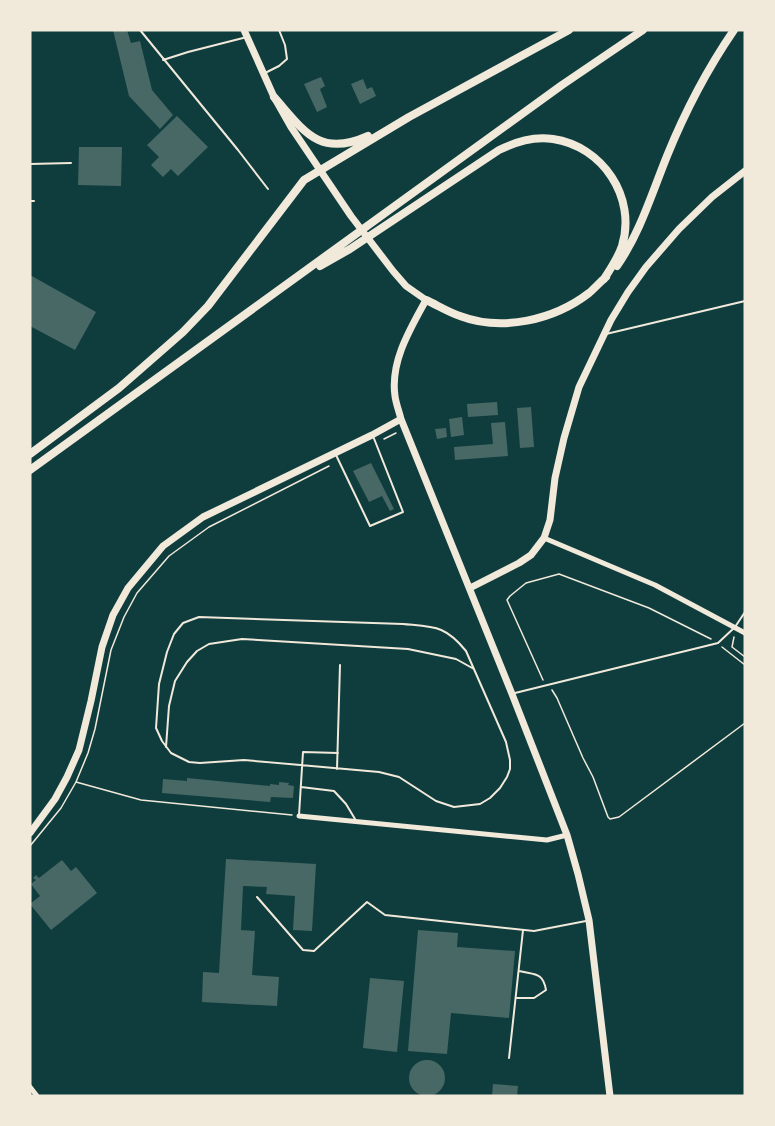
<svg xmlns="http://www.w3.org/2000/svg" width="775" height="1126" viewBox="0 0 775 1126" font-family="'Fira Sans Condensed',sans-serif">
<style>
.building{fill:#486865}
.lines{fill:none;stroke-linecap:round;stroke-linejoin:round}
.path{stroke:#f1e9da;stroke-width:1.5}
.service{stroke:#f1e9da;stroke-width:2}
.minor{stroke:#f1e9da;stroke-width:5}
.tertiary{stroke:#f1e9da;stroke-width:7}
.trunk{stroke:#f1e9da;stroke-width:8}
</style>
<rect width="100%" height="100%" fill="#0f3d3e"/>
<path class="building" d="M113 30H127L131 43 140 41 152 90 173 115 160 129 129 96Z
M321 77 325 86 320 89 327 107 317 112 304 84Z
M363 79 367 89 372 87 376 96 360 104 351 84Z
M177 116 208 147 178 176 171 169 163 177 151 165 159 157 147 145Z
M79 147H122L121 186 78 185Z
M30 275 96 312 75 350 30 326Z
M497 402 498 415 468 417 467 404Z
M531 407 534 447 520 448 517 408Z
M462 417 464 435 451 437 449 419Z
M505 422 508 456 455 460 454 447 493 444 491 423Z
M446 428 447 437 437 439 435 429Z
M371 463 394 509 390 511 382 496 369 502 353 471Z
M187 778 270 786V784L279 785V782L289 783 288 785 294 786 293 798 271 797 270 802 162 793 163 779 187 781Z
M226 859 316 864 312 931 293 930 295 896 266 894 267 887 243 886 241 930 255 931 252 975 279 977 277 1006 202 1002 203 972 219 973Z
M62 860 71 871 76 867 97 893 51 930 30 904 40 896 31 884 36 880 33 878 36 875 39 878Z
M418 930 458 933 457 947 515 951 509 1018 451 1013 447 1054 408 1051Z
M370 978 404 981 397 1052 363 1048Z
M409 1078a18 18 0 1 1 36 0a18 18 0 1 1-36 0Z
M493 1084 518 1086 517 1096H492Z"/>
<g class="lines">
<path class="path" d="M384 439 396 433
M734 637 732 647 745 657
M722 647 745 665
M543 680 507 600 510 596 526 583 559 574 649 608 711 639
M552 690 557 698 583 758 593 777 608 817 610 819 619 817 745 723
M76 782 141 800 292 815
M30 846 61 808 76 782 88 753 95 729 111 650 124 617 137 593 169 556 209 527 329 466"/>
<path class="service" d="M140 30 238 150 268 189
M163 60 188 52 247 37
M265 73 279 66 287 59 285 45 279 30
M30 164 71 163
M30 201H34
M606 334 745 301
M336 455 370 526 403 512 373 436
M199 617 403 624C434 627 445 625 466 651L506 742 510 760V769L507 777 500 788 490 798 480 804 454 807 436 801 399 777 379 772 244 760 200 763 189 762 171 753 162 741 156 728 159 684 167 652 174 634 183 623Z
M515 693 718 643 735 627 745 612
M166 747 169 706 175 681 187 662 197 651 209 644 242 639 408 649 456 659 474 669
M337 769 340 665
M301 787 334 791 346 804 355 819
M299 815 303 752 338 753
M257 897 303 950 314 951 367 902 385 915 534 931 586 921
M516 998H534L546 990C543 972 535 975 519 971
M509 1058 523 930"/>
<path class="minor" d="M544 538 655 585 745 633
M299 816 547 840 567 835
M30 1087 37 1096"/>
<path class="tertiary" d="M244 30 274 97 291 127 320 170 351 216 393 271 406 286 426 300C410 329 390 362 395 396 396 404 399 411 401 419L512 694 567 835 578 874 589 920 610 1096
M470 588 519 563 531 555 544 538 550 520 555 478 564 438 579 387 611 320 628 292 646 267 679 229 712 197 745 171
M30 833 55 799 67 777 79 750 91 701 102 647 113 615 128 588 163 546 203 517 372 435 401 419"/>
<path class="trunk" d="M274 97C304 131 319 158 368 136
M320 266 350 249 499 150C516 142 533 136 553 139 602 146 637 197 622 246 618 258 611 268 604 279
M617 266C640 233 652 193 667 156 684 114 708 68 734 30
M426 300C437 305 448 312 460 316 502 332 554 320 589 293 595 288 600 282 606 277
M30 454 119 388 183 332 208 306 304 180 409 117 569 30
M30 470 562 85 643 30"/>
</g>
<rect width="775" height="1126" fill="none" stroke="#f1e9da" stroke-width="63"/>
</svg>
